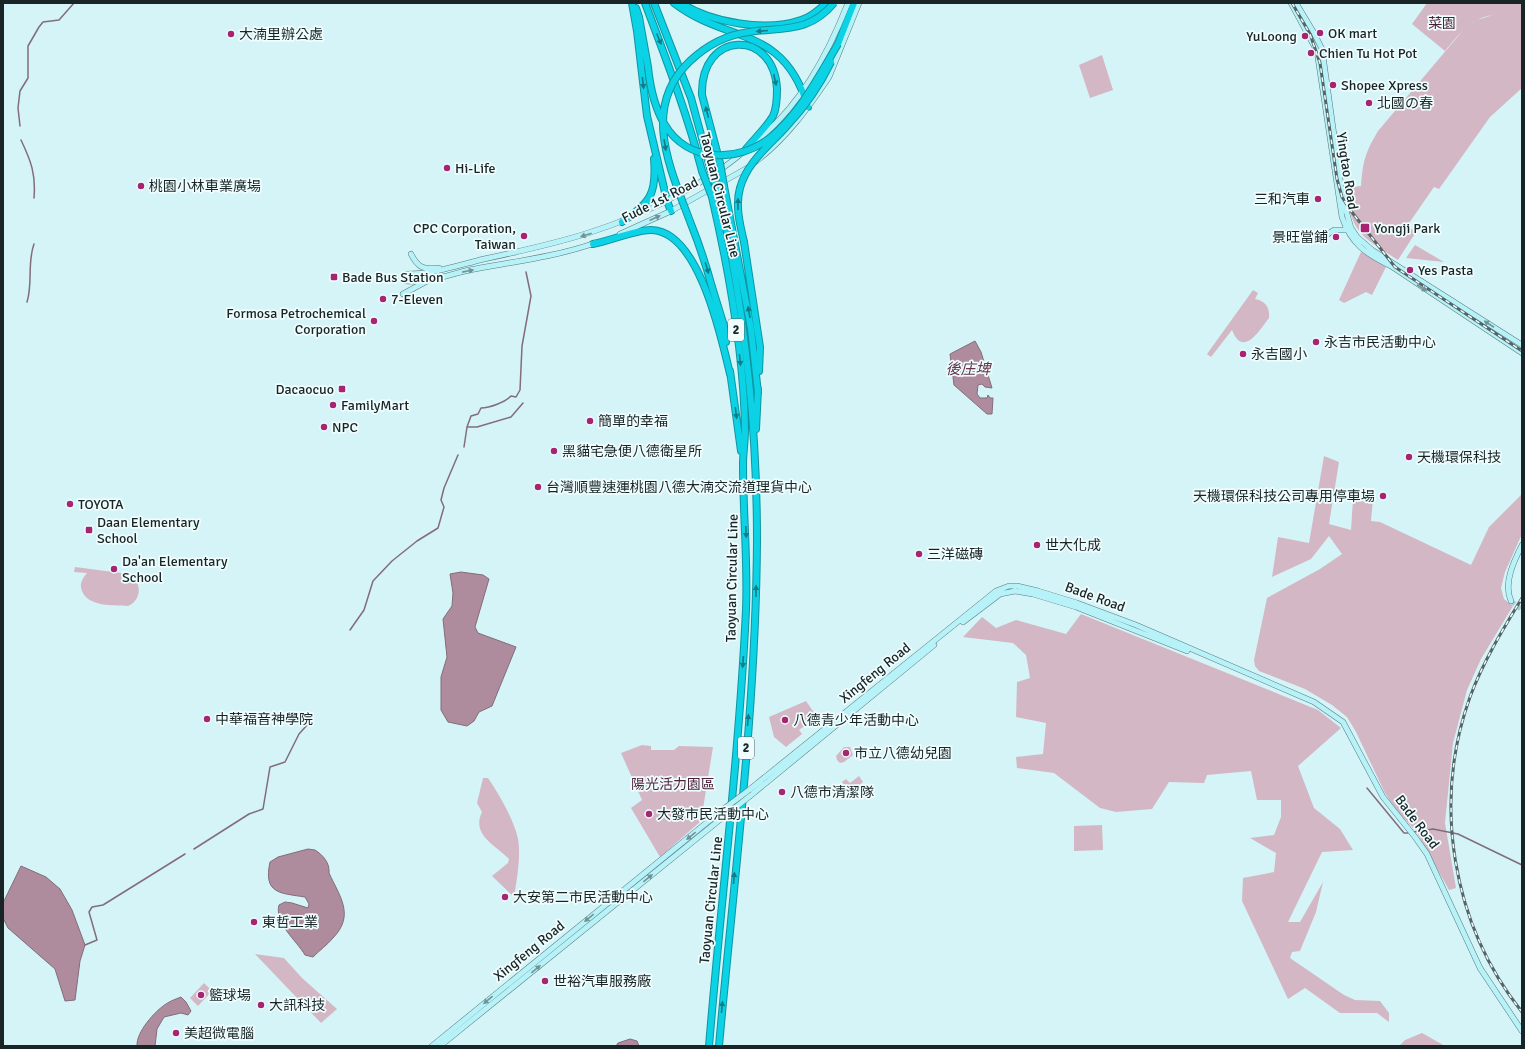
<svg xmlns="http://www.w3.org/2000/svg" width="1525" height="1049" viewBox="0 0 1525 1049" font-family="Signika,'Noto Sans TC','Noto Sans JP',sans-serif">
<style>
.green{fill:#d4b7c4}
.water{fill:#af8c9d;stroke:#826d79}
.lines{fill:none;stroke-linecap:round;stroke-linejoin:round}
.stream{stroke:#826d79;stroke-width:1.5}
.secondary-tunnel{stroke:#aecace;stroke-width:5;stroke-dasharray:5 2.5;stroke-linecap:butt}
.secondary-casing{stroke:#5c797d;stroke-width:6}
.motorway-casing{stroke:#1095a2;stroke-width:8}
.secondary{stroke:#b6f2f7;stroke-width:5}
.motorway{stroke:#0bd2e5;stroke-width:6}
.rail-casing{stroke:#526567;stroke-width:3}
.rail{stroke:#f0fdfe;stroke-width:1.5;stroke-dasharray:4.5;stroke-linecap:butt}
.secondary-bridge-casing{stroke:#5c797d;stroke-width:6;stroke-linecap:butt}
.motorway-bridge-casing{stroke:#1095a2;stroke-width:8;stroke-linecap:butt}
.secondary-bridge{stroke:#b6f2f7;stroke-width:5}
.motorway-bridge{stroke:#0bd2e5;stroke-width:6}
.oneway{fill:#127b86}
.oneway2{fill:#6f9599}
.poi-dot{fill:#a62573;stroke:#f0fdfe;stroke-width:1.5}
.labels{text-anchor:middle;dominant-baseline:central;stroke-width:3.5;stroke-linejoin:round;paint-order:stroke}
.shield{fill:#f0fdfe;stroke:#596567;stroke-width:1}
.shield-label{font-size:13px;font-weight:bold;fill:#182426}
.park-label{font-size:14px;fill:#4d1e38;stroke:#f0fdfe}
.poi-label{font-size:14px;fill:#182426;stroke:#f0fdfe;text-anchor:start}
.street-label{font-size:14px;fill:#182426;stroke:#f0fdfe}
.water-label{font-size:15px;font-style:italic;fill:#64334d;stroke:#f0fdfe}
</style>
<rect width="100%" height="100%" fill="#d4f4f8"/>
<path class="green" d="M1427 3H1522V88L1490 117 1439 189 1434 187 1407 226 1416 232 1398 260C1361 236 1352 234 1345 188L1361 186C1363 161 1365 153 1378 131L1465 28 1477 20 1493 15C1471 18 1459 34 1445 51L1412 24Z
M1102 55 1113 90 1090 98 1079 65Z
M1415 245 1444 262 1406 258Z
M1361 252 1386 267 1372 295 1366 292 1344 303 1339 300Z
M1253 290 1258 293 1255 299C1265 301 1270 307 1269 318 1259 331 1243 358 1232 330L1211 357 1207 354Z
M1324 456 1339 462 1329 524 1351 530 1353 499H1373L1371 521 1380 522 1471 565 1489 527 1522 494V534L1505 572 1501 588 1504 599 1513 606 1481 659 1467 690 1453 743 1445 823 1456 888 1449 890 1416 831 1396 810 1385 793 1356 732 1347 717 1332 705 1305 689 1259 671 1255 666 1254 660 1267 598 1320 569 1342 554 1329 536 1311 559 1272 577 1278 537 1309 543Z
M75 567 144 576V581L135 580C142 588 139 602 128 606 114 605 88 607 82 591 79 584 82 579 87 573L74 572Z
M1081 614 1318 710 1341 728 1298 766 1314 808 1340 829 1353 850 1322 852 1288 922H1300L1323 882 1316 912 1300 951 1292 952 1290 958 1344 995 1355 1000 1380 1001 1389 1013V1022L1377 1013H1340L1305 988 1288 999 1242 901 1243 878 1274 872 1276 853 1250 838 1274 835 1281 817V800H1257L1251 771 1207 775 1204 783 1169 782 1152 809 1116 812 1100 808 1054 773 1017 768 1016 757 1043 754 1046 723 1016 717 1017 682 1030 678 1026 655 1013 643 963 637 982 617 996 628 1016 620 1066 634Z
M806 701 817 717 799 730 802 734 786 747 774 737 769 717Z
M642 745 651 746V750H674L679 746 713 747 701 821 660 857 631 808 642 800 621 753Z
M844 747H850L853 755 844 762 840 763 837 760 836 756Z
M859 776 863 782 850 792 842 782 846 779 850 783Z
M483 778H488C499 794 514 820 518 839 521 856 517 880 514 897L492 876 508 863 509 859C495 845 471 835 482 812L477 803Z
M1102 825 1103 850 1074 851V826Z
M255 954 284 958 302 978 337 1009 321 1023Z
M204 983 212 991 198 1006 190 998Z
M1422 1033 1445 1046H1399L1405 1040Z"/>
<path class="water" d="M975 341 981 352 992 388 985 387 982 384 978 385 977 394 980 398H987L988 395 990 398H993L992 414H987L954 385 950 354Z
M461 572 483 575 489 579 475 627 478 633 516 647 492 706 479 712 474 721 467 726 448 722 441 710V677L447 657 443 619 452 606 453 593 450 574Z
M308 849 315 850C323 855 330 863 329 873 340 897 355 915 333 938 327 945 320 950 313 957L305 955C297 941 274 923 279 905L285 902 292 903 308 908 309 904 305 897C280 893 263 894 270 862L278 857Z
M21 866 46 877 60 889 72 910 85 945 80 961 75 1000 65 1001 55 969 8 928 3 918V903Z
M181 997 186 1002 191 1011 188 1015 181 1013 164 1017 157 1029 155 1046H137C136 1032 155 1011 166 1004 170 1001 176 999 181 997Z
M630 1039 637 1041 639 1046H616L618 1043Z"/>
<g class="lines">
<path class="stream" d="M20 126 18 108 20 91 28 78V46L39 27 43 22 59 20 74 3
M21 140C31 161 36 174 34 198
M27 302C33 283 27 263 34 244
M467 427H477L511 417 523 403
M464 447 467 427 471 416 478 414 481 408C490 408 505 402 511 396L516 397 520 390 522 346 531 296 526 272
M350 630 364 610 373 581 392 561 417 541 438 528 444 507 441 500 444 488 458 455
M1367 788 1404 833H1408
M1414 832 1433 829 1458 834 1522 865
M194 849 249 814 263 809 270 767 285 762 299 734 308 724V718
M85 945 97 940 89 912 92 907 103 905 185 854"/>
<path class="secondary-tunnel" d="M1511 601 1522 610"/>
<g class="secondary-casing">
<path id="secondary" d="M1291 3 1317 51 1342 217C1351 244 1366 254 1391 266L1522 353
M1296 3 1314 33 1322 49 1343 200 1351 228 1357 237 1372 250 1522 345
M754 143C800 107 827 56 848 3
M755 162C786 139 808 108 829 77L859 3
M620 234 671 211 749 167
M1325 236 1334 230H1346
M411 254C418 268 424 270 439 268
M407 274C434 274 459 265 484 259 559 243 618 229 685 191 706 179 725 168 743 152
M406 281C428 283 448 275 469 270 511 262 555 257 595 243
M403 294 427 281
M1511 601C1503 583 1514 561 1522 545
M963 622 1000 594 1015 591 1033 594 1076 607 1187 651
M749 790 996 591 1009 586H1017L1038 591 1077 603 1136 625 1314 702 1343 722 1383 797 1415 837 1427 854 1480 968 1522 1031
M750 796 934 645
M432 1046 721 811
M440 1046 722 818"/>
</g>
<g class="motorway-casing">
<path id="motorway" d="M632 3 637 31 647 116 667 201 671 211
M645 3C666 59 687 113 702 171
M654 3 691 98 710 168
M674 3C729 45 783 24 808 107
M681 3C712 23 766 32 801 20 811 17 819 10 826 3
M636 8 639 17 648 67
M838 44 854 3
M720 163 702 95C700 30 774 28 777 89 777 97 777 108 773 116 766 128 754 139 746 149
M724 186 751 329 758 393
M622 222C650 203 657 194 654 159
M744 242 760 347 759 371
M593 244C610 241 637 229 652 230 699 232 721 336 730 374
M712 287 724 326 726 342
M730 371 741 451
M756 429 758 389
M709 1046C721 901 739 756 746 610 748 562 743 513 743 465 743 453 745 442 745 430 744 355 729 271 712 197
M719 1046C734 878 756 709 757 540 757 423 744 307 719 194"/>
</g>
<use href="#secondary" class="secondary"/>
<use href="#motorway" class="motorway"/>
<g class="rail-casing">
<path id="rail" d="M1292 3 1310 34 1320 63 1337 179 1342 197 1351 211 1395 267 1522 351
M1522 598C1503 629 1483 662 1470 697 1432 803 1452 924 1522 1012"/>
</g>
<use href="#rail" class="rail"/>
<g class="secondary-bridge-casing">
<path id="secondary-bridge" d="M721 811 749 790
M722 818 750 796"/>
</g>
<g class="motorway-bridge-casing">
<path id="motorway-bridge" d="M648 67C650 87 654 107 665 125 688 163 739 163 771 137 800 113 819 76 838 44
M720 163 724 186
M710 168 719 194
M702 171 712 197
M744 242C740 225 735 205 740 188 747 162 769 146 786 127 804 108 820 85 831 62
M712 287C706 265 699 244 691 224 671 170 640 108 690 61 707 45 726 35 749 32 784 27 809 33 834 3"/>
</g>
<use href="#secondary-bridge" class="secondary-bridge"/>
<use href="#motorway-bridge" class="motorway-bridge"/>
</g>
<defs><path id="oneway-solid" d="M-6-.8H1V-3.2L6.5 0L1 3.2V.8H-6Z"/></defs>
<g class="oneway">
<use href="#oneway-solid" transform="translate(762 31) rotate(175)"/>
<use href="#oneway-solid" transform="translate(659 39) rotate(68)"/>
<use href="#oneway-solid" transform="translate(775 80) rotate(78)"/>
<use href="#oneway-solid" transform="translate(643 83) rotate(84)"/>
<use href="#oneway-solid" transform="translate(707 112) rotate(-104)"/>
<use href="#oneway-solid" transform="translate(665 145) rotate(81)"/>
<use href="#oneway-solid" transform="translate(738 204) rotate(-90)"/>
<use href="#oneway-solid" transform="translate(707 268) rotate(73)"/>
<use href="#oneway-solid" transform="translate(749 312) rotate(-100)"/>
<use href="#oneway-solid" transform="translate(740 360) rotate(84)"/>
<use href="#oneway-solid" transform="translate(736 413) rotate(83)"/>
<use href="#oneway-solid" transform="translate(746 532) rotate(88)"/>
<use href="#oneway-solid" transform="translate(756 591) rotate(-89)"/>
<use href="#oneway-solid" transform="translate(743 662) rotate(94)"/>
<use href="#oneway-solid" transform="translate(748 720) rotate(-85)"/>
<use href="#oneway-solid" transform="translate(734 878) rotate(-85)"/>
<use href="#oneway-solid" transform="translate(722 1007) rotate(-85)"/>
</g>
<g class="oneway2">
<use href="#oneway-solid" transform="translate(655 218) rotate(-25)"/>
<use href="#oneway-solid" transform="translate(586 235) rotate(162)"/>
<use href="#oneway-solid" transform="translate(468 271) rotate(-11)"/>
<use href="#oneway-solid" transform="translate(1422 288) rotate(33)"/>
<use href="#oneway-solid" transform="translate(1489 324) rotate(-147)"/>
<use href="#oneway-solid" transform="translate(691 836) rotate(141)"/>
<use href="#oneway-solid" transform="translate(648 878) rotate(-39)"/>
<use href="#oneway-solid" transform="translate(589 918) rotate(141)"/>
<use href="#oneway-solid" transform="translate(536 969) rotate(-39)"/>
<use href="#oneway-solid" transform="translate(488 1000) rotate(140)"/>
</g>
<g class="poi-dot">
<circle cx="1320" cy="33" r="4"/>
<circle cx="231" cy="34" r="4"/>
<circle cx="1305" cy="36" r="4"/>
<circle cx="1311" cy="53" r="4"/>
<circle cx="1333" cy="85" r="4"/>
<circle cx="1369" cy="103" r="4"/>
<circle cx="447" cy="168" r="4"/>
<circle cx="141" cy="186" r="4"/>
<circle cx="1318" cy="199" r="4"/>
<rect x="1360" y="223" width="10" height="10" rx="2"/>
<circle cx="524" cy="236" r="4"/>
<circle cx="1336" cy="237" r="4"/>
<circle cx="1410" cy="270" r="4"/>
<rect x="330" y="273" width="8" height="8" rx="2"/>
<circle cx="383" cy="299" r="4"/>
<circle cx="374" cy="321" r="4"/>
<circle cx="1316" cy="342" r="4"/>
<circle cx="1243" cy="354" r="4"/>
<rect x="338" y="385" width="8" height="8" rx="2"/>
<circle cx="333" cy="405" r="4"/>
<circle cx="590" cy="421" r="4"/>
<circle cx="324" cy="427" r="4"/>
<circle cx="554" cy="451" r="4"/>
<circle cx="1409" cy="457" r="4"/>
<circle cx="538" cy="487" r="4"/>
<circle cx="1383" cy="496" r="4"/>
<circle cx="70" cy="504" r="4"/>
<rect x="85" y="526" width="8" height="8" rx="2"/>
<circle cx="1037" cy="545" r="4"/>
<circle cx="919" cy="554" r="4"/>
<circle cx="114" cy="569" r="4"/>
<circle cx="207" cy="719" r="4"/>
<circle cx="785" cy="720" r="4"/>
<circle cx="846" cy="753" r="4"/>
<circle cx="782" cy="792" r="4"/>
<circle cx="649" cy="814" r="4"/>
<circle cx="505" cy="897" r="4"/>
<circle cx="254" cy="922" r="4"/>
<circle cx="545" cy="981" r="4"/>
<circle cx="201" cy="995" r="4"/>
<circle cx="261" cy="1005" r="4"/>
<circle cx="176" cy="1033" r="4"/>
</g>
<g class="labels">
<g class="shield">
<rect x="728" y="319" width="16" height="22" rx="3"/>
<rect x="738" y="737" width="16" height="22" rx="3"/>
</g>
<g class="shield-label">
<text x="736" y="330">2</text>
<text x="746" y="748">2</text>
</g>
<g class="park-label">
<text x="1442" y="23">菜園</text>
<text x="673" y="784">陽光活力園區</text>
</g>
<g class="poi-label">
<text x="1328" y="33">OK mart</text>
<text x="239" y="34">大湳里辦公處</text>
<text x="1297" y="36" text-anchor="end">YuLoong</text>
<text x="1319" y="53">Chien Tu Hot Pot</text>
<text x="1341" y="85">Shopee Xpress</text>
<text x="1377" y="103">北國の春</text>
<text x="455" y="168">Hi-Life</text>
<text x="149" y="186">桃園小林車業廣場</text>
<text x="1310" y="199" text-anchor="end">三和汽車</text>
<text x="516" y="228" text-anchor="end">CPC Corporation,<tspan x="516" dy="16">Taiwan</tspan></text>
<text x="1374" y="228">Yongji Park</text>
<text x="1328" y="237" text-anchor="end">景旺當鋪</text>
<text x="1418" y="270">Yes Pasta</text>
<text x="342" y="277">Bade Bus Station</text>
<text x="391" y="299">7-Eleven</text>
<text x="366" y="313" text-anchor="end">Formosa Petrochemical<tspan x="366" dy="16">Corporation</tspan></text>
<text x="1324" y="342">永吉市民活動中心</text>
<text x="1251" y="354">永吉國小</text>
<text x="334" y="389" text-anchor="end">Dacaocuo</text>
<text x="341" y="405">FamilyMart</text>
<text x="598" y="421">簡單的幸福</text>
<text x="332" y="427">NPC</text>
<text x="562" y="451">黑貓宅急便八德衛星所</text>
<text x="1417" y="457">天機環保科技</text>
<text x="546" y="487">台灣順豐速運桃園八德大湳交流道理貨中心</text>
<text x="1375" y="496" text-anchor="end">天機環保科技公司專用停車場</text>
<text x="78" y="504">TOYOTA</text>
<text x="97" y="522">Daan Elementary<tspan x="97" dy="16">School</tspan></text>
<text x="1045" y="545">世大化成</text>
<text x="927" y="554">三洋磁磚</text>
<text x="122" y="561">Da'an Elementary<tspan x="122" dy="16">School</tspan></text>
<text x="215" y="719">中華福音神學院</text>
<text x="793" y="720">八德青少年活動中心</text>
<text x="854" y="753">市立八德幼兒園</text>
<text x="790" y="792">八德市清潔隊</text>
<text x="657" y="814">大發市民活動中心</text>
<text x="513" y="897">大安第二市民活動中心</text>
<text x="262" y="922">東哲工業</text>
<text x="553" y="981">世裕汽車服務廠</text>
<text x="209" y="995">籃球場</text>
<text x="269" y="1005">大訊科技</text>
<text x="184" y="1033">美超微電腦</text>
</g>
<g class="street-label">
<text transform="translate(1347 171) rotate(81)">Yingtao Road</text>
<text transform="translate(720 195) rotate(76)">Taoyuan Circular Line</text>
<text transform="translate(660 200) rotate(-27)">Fude 1st Road</text>
<text transform="translate(732 578) rotate(-89)">Taoyuan Circular Line</text>
<text transform="translate(1095 597) rotate(20)">Bade Road</text>
<text transform="translate(875 673) rotate(-39)">Xingfeng Road</text>
<text transform="translate(1417 822) rotate(53)">Bade Road</text>
<text transform="translate(711 900) rotate(-84)">Taoyuan Circular Line</text>
<text transform="translate(529 951) rotate(-39)">Xingfeng Road</text>
</g>
<g class="water-label">
<text x="968" y="369">後庄埤</text>
</g>
</g>
<rect width="1525" height="1049" fill="none" stroke="#182426" stroke-width="8"/>
</svg>
